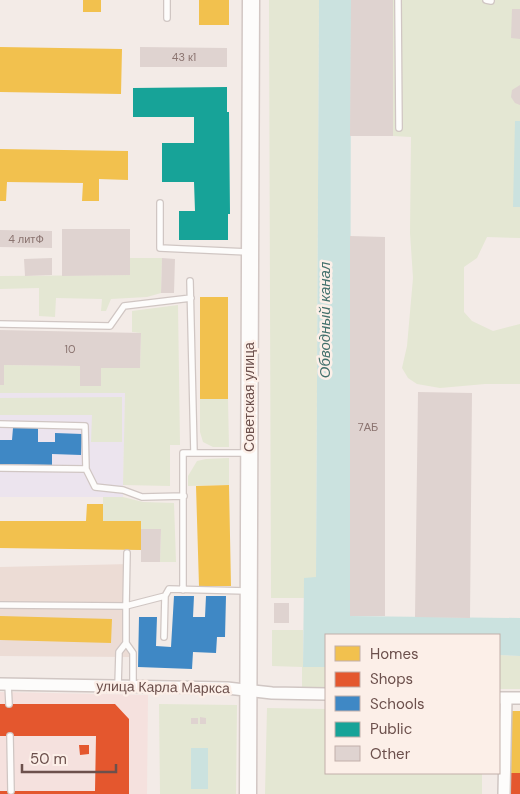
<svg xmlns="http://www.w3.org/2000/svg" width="520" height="794" viewBox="0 0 520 794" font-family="'DM Sans',sans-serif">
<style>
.residential{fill:#ecdcd5}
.commercial{fill:#f5e1de}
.education{fill:#ece4ee}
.green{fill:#e4e7d3}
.water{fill:#cbe2df}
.homes{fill:#f2c14e}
.shops{fill:#e4572e}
.schools{fill:#3f88c5}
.public{fill:#17a398}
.building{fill:#dfd3d0}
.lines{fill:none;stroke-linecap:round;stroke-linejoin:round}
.lane-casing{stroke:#d0c6c3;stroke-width:8}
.street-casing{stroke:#d0c6c3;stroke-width:14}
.secondary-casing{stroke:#d2c7c4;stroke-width:19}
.lane{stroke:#fdfcfb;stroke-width:5.5}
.street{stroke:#fdfcfb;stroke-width:11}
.secondary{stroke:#fdfcfb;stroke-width:16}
.labels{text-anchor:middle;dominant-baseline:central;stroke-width:5;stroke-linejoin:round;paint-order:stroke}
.number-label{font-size:11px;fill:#8a736f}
.street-label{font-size:14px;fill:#6c504c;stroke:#fcefe8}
.water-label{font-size:15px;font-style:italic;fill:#43706c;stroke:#fcefe8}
</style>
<rect width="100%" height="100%" fill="#f3ebe7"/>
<path class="residential" d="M130 564 129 657 0 656V567Z"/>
<path class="commercial" d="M0 692 148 695 147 794H0Z"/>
<path class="education" d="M0 393H125L123 497H0Z"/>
<path class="green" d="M269 0H319L316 578H304V598H271Z
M393 0H520V238L487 237 477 258 464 267V312L472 321 493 331 520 324V384H485L440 388 417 384 408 378 402 368 407 346 413 278 410 233 411 137 393 136Z
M130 258H162L161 293 147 297 111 299 106 311H101L102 299 56 298 55 317 39 316V288L0 289V276L130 275Z
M178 305 180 445H170V486L123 485 125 393H0V385H4V365L80 366V386H100L101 368H140L141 333 132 332V311Z
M122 397V442H91L92 415H0V398Z
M200 399H228L229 447H213L203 442 200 432Z
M229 458V485L188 486V476L197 461 206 459Z
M103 497H123L143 502 174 503 176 562H160L161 529H141V521H103Z
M272 630H303V666L326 667V687H302V667L272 666Z
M499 655 520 656V689H499Z
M159 704 237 705 236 794H160Z
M267 708 326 709V773H482V794H265Z"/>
<path class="water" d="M319 0H351L350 616 520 618V656L499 655V635H326V667H303L304 578 316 577Z
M515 121H520V207H513Z
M191 748H208V789H191Z"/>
<path class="homes" d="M83 0H101V12H83Z
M199 0H229V25H199Z
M0 47 122 49 121 94 0 92Z
M0 149 128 151V180L99 179V201H82L83 183 7 182 6 201H0Z
M200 297H228V399H200Z
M229 485 231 586H199L196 486Z
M87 504H103V521H141V550L0 548V521H86Z
M0 616 112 619 111 643 0 640Z
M509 711H520V773H508Z"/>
<path class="shops" d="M0 704H115L129 719V794H0V791H95L96 736H0Z
M79 745H89V754L80 755Z
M508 773H520V794H508Z"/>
<path class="schools" d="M13 428H38V442H55V433L82 434 81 455 52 454V465L0 464V440H12Z
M174 596H194L193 617H205L206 596H226L225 637H217L216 653 193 652 192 669 138 667 139 617H157L156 646 171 647Z"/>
<path class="public" d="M227 87V112H229L230 214H228V240H179V211H195L194 182H162V143H194V117H133V88Z"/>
<path class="building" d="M351 0H393V136H350Z
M512 9H520V39L511 38Z
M140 47 227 48V67H140Z
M520 85V105L515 103 511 97 512 90Z
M62 229H130V275L62 276Z
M0 230 52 231V248L0 247Z
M350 236 385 237V616H350Z
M52 258V275L25 276 24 259Z
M162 258 175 259 174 293H161Z
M0 330 141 333 140 368H101V386H80V366L4 365V385H0Z
M418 392 472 393 470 618 415 617Z
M141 529H161L160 562H141Z
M274 603H289V623H274Z
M200 717 206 718V724H200Z
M191 718H198V724H191Z"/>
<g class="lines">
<g class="lane-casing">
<path id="lane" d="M398 0 399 128
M486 0 491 1
M167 18V0
M160 203V248L248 252
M190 281 194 453
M0 324 110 326 124 306 191 298
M0 424 85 426 86 469 0 468
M86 469 95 487 123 490 142 497 184 496
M183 590V453H247
M0 605 126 606 127 553
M164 637 165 596
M8 684 9 704
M118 686 119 652 126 643
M133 687V653L126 643V606L165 596 169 589 246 591
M10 736 11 791"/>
</g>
<g class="street-casing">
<path id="street" d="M0 684 227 688 272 693 326 694
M499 698H520
M504 794 506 698"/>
</g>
<g class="secondary-casing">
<path id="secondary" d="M248 794 251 0"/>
</g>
<use href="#lane" class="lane"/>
<use href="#street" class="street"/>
<use href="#secondary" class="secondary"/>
</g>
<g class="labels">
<g class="number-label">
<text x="184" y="57">43 к1</text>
<text x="26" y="239">4 литФ</text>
<text x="70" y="349">10</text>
<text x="368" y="427">7АБ</text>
</g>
<g class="street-label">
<text transform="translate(249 397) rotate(-90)">Советская улица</text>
<text transform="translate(163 687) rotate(1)">улица Карла Маркса</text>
</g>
<g class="water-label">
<text transform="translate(325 320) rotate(-90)">Обводный канал</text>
</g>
</g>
<rect x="325" y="634" width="175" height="140" fill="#fcefe8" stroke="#c2afaa"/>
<rect x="335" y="646" width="25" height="15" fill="#f2c14e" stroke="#c2afaa"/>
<text x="370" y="659" font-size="15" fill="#6c504c">Homes</text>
<rect x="335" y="672" width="25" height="15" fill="#e4572e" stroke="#c2afaa"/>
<text x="370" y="684" font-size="15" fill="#6c504c">Shops</text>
<rect x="335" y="696" width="25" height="15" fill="#3f88c5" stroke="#c2afaa"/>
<text x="370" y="709" font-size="15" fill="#6c504c">Schools</text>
<rect x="335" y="722" width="25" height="15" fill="#17a398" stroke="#c2afaa"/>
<text x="370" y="734" font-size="15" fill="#6c504c">Public</text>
<rect x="335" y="746" width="25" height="15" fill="#dfd3d0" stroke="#c2afaa"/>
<text x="370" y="759" font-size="15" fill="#6c504c">Other</text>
<path d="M22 764v8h94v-8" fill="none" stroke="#6c504c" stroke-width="2.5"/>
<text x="30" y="764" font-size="15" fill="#6c504c" stroke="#fcefe8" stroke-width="4" paint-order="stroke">50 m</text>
</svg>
